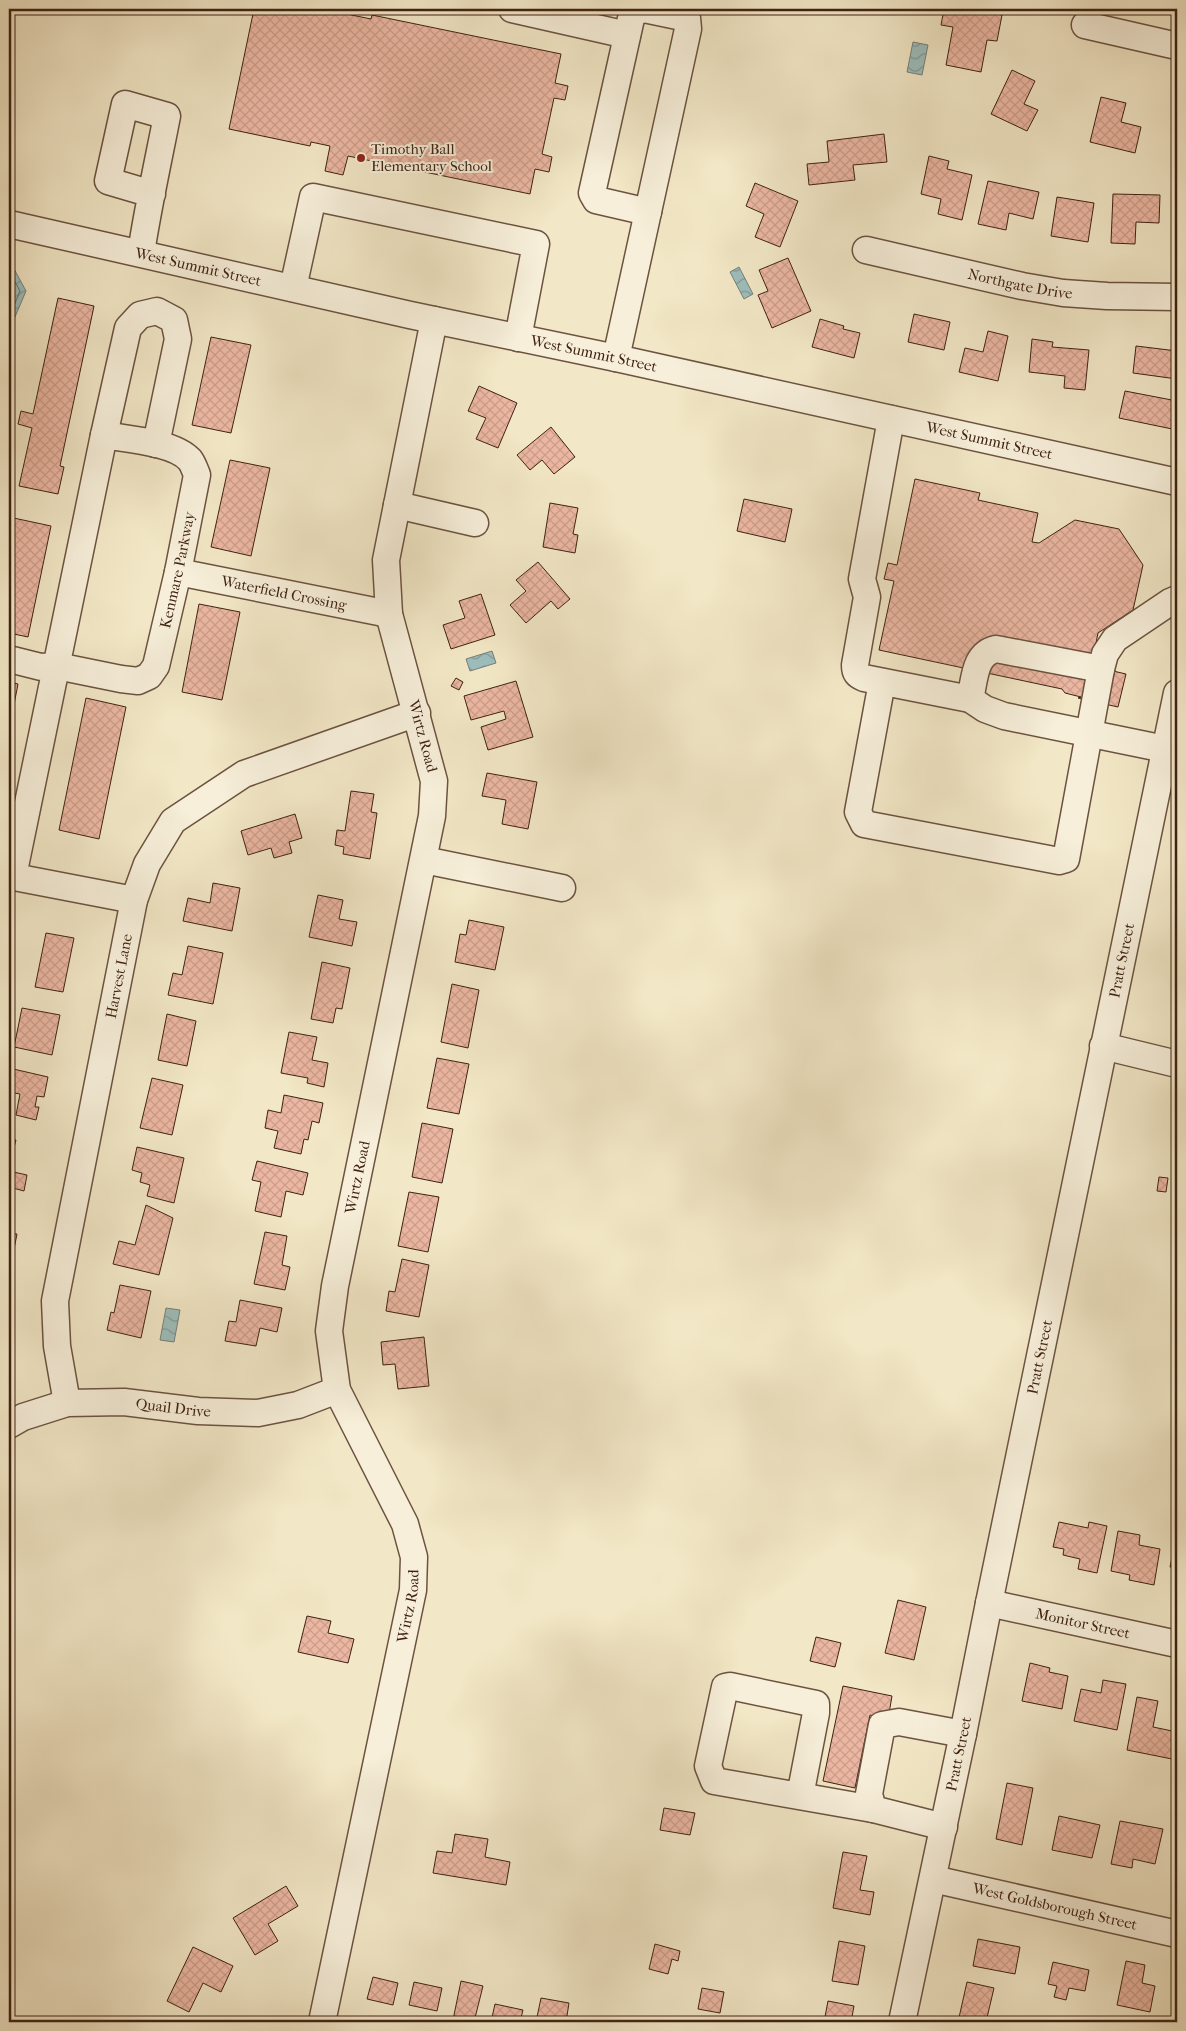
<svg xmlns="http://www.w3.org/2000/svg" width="1186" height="2031" viewBox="0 0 1186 2031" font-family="'IM FELL French Canon',serif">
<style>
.water{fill:url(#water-waves);stroke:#778079}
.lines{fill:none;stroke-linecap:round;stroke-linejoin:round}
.shore{stroke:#6e7068;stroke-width:1}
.building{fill:url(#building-cross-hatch);stroke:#3f2214}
.minor-casing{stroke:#6c5340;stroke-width:29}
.minor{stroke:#f7efda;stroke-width:26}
.poi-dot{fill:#8f2418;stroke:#f7efda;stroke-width:2}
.labels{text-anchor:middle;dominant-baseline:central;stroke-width:4;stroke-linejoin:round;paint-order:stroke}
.poi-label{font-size:15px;fill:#3f2214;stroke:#f7efda;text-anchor:start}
.street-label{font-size:15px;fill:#3f2214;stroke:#f7efda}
</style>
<defs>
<pattern id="water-waves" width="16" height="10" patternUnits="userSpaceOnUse" patternTransform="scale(1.25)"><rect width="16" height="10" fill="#9dbebc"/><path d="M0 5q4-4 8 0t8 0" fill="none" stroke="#819a98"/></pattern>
<pattern id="building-cross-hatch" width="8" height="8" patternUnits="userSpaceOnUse" patternTransform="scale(1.25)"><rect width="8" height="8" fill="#ecb7a2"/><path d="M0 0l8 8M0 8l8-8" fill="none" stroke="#cb9d8b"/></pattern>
</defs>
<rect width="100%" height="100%" fill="#f2e7c6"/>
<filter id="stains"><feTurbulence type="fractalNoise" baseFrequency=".004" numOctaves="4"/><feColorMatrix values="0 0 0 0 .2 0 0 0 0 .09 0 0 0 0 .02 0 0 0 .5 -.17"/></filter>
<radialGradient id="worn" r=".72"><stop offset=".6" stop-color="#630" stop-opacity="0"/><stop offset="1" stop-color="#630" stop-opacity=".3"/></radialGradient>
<path class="water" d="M913 42 928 45 922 75 907 72Z
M9 266 13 267 26 291 9 331Z
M739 267 753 294 744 299 730 272Z
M492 651 496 663 470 671 466 659Z
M166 1308 180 1310 174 1342 160 1340Z"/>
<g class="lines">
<path class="shore" d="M9 271 20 291 9 318"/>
</g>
<path class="building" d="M254 9H343L342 13 371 19 372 15 561 54 555 83 568 86 565 100 554 98 542 154 552 157 549 172 535 169 530 194 348 156 343 175 325 171 330 146 311 142 310 146 229 129Z
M944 9H968L1002 15 997 41 987 40 981 72 946 65 953 27 941 25Z
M1012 70 1035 81 1024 104 1038 110 1027 131 991 114Z
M1101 97 1126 103 1121 122 1141 127 1135 153 1090 142Z
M884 134 887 162 853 165 855 180 809 185 807 164 829 162 827 141Z
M929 156 949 161 947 169 972 175 962 220 938 214 941 199 921 194Z
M988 181 1039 192 1033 219 1009 213 1006 230 978 224Z
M755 183 798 201 780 247 755 237 764 214 746 206Z
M1113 194 1160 195 1159 223 1136 222 1135 244 1111 243Z
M1057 197 1094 203 1088 242 1051 236Z
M788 258 811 311 772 328 758 295 768 291 759 270Z
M58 298 94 306 60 466 64 467 58 494 19 486 32 428 18 424 21 411 33 414Z
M914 314 950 322 944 350 908 342Z
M820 319 844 326 843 329 860 333 854 358 812 347Z
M988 331 1008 336 998 381 959 372 965 348 983 352Z
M211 337 251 345 231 433 192 425Z
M1032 339 1053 342 1052 347 1089 350 1085 390 1064 388 1065 376 1029 372Z
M1136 346 1177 351V379L1133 373Z
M479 386 517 403 498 448 476 439 486 418 468 411Z
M1125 391 1177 401V430L1119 418Z
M551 427 575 457 554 474 542 460 530 470 517 455Z
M230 460 270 468 251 556 211 547Z
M915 479 980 493 978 500 1038 513 1032 542 1039 543 1075 520 1119 529 1143 565 1133 610 1098 633 1095 648 1096 667 1126 674 1118 707 1078 698 1081 697 1065 693 1062 689 879 650 894 581 884 579 888 563 897 565Z
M744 499 792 509 785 542 737 531Z
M550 503 578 508 573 534 578 535 575 553 543 547Z
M9 517 51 526 28 637 9 633V551L13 528 9 527Z
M538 562 570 599 558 609 551 601 526 623 510 605 526 591 516 580Z
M481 594 495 635 451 649 443 625 465 618 459 601Z
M199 604 240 612 222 700 182 692Z
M456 678 463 682 459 690 451 686Z
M516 681 533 737 488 750 481 727 506 719 504 711 471 720 464 696Z
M9 682 18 684 9 730Z
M86 698 126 707 99 839 59 830Z
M487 773 537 782 528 829 502 824 506 800 482 796Z
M351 791 374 794 371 812 377 813 370 859 343 854 344 847 335 845 337 830 345 831Z
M295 814 302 838 289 842 292 853 274 858 271 848 248 855 241 831Z
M213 883 240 888 232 931 183 921 188 898 210 903Z
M318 895 343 900 339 919 357 922 352 946 309 937Z
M469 920 504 927 495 970 455 962 460 934 466 935Z
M46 933 74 938 63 992 35 987Z
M188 946 223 953 213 1004 168 995 173 973 182 975Z
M322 962 350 968 342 1009 336 1008 333 1023 311 1019Z
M452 984 479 990 468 1048 441 1042Z
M22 1008 60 1015 52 1055 14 1047Z
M167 1014 196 1021 187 1066 158 1060Z
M289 1032 317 1037 312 1060 328 1063 324 1087 307 1083 308 1078 281 1073Z
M437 1058 469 1064 459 1114 427 1108Z
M9 1068 48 1077 44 1097 37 1096 35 1107H39L36 1120 16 1115 20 1094 9 1092Z
M152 1078 183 1085 172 1135 140 1128Z
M284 1095 323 1103 319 1123 312 1121 308 1140 304 1139 301 1154 274 1148 278 1131 265 1128 268 1110 281 1113Z
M422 1123 453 1129 442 1183 412 1177Z
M9 1138 16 1140 11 1159H9Z
M137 1147 184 1158 174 1203 147 1196 150 1185 140 1182 142 1173 132 1170Z
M257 1161 308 1173 303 1195 286 1191 281 1217 255 1211 261 1182 252 1180Z
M9 1171 27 1175 24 1191 9 1187Z
M1159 1177 1168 1178 1166 1192 1157 1191Z
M409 1192 439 1197 428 1252 398 1246Z
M146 1205 173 1218 159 1275 113 1264 119 1241 135 1245Z
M265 1232 287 1236 282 1265 290 1267 285 1290 254 1284Z
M9 1233 17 1234 12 1259 9 1258Z
M402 1259 429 1265 419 1317 386 1311 389 1291 395 1292Z
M120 1285 151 1291 141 1338 107 1330 111 1312 114 1313Z
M240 1300 282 1308 277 1332 260 1328 256 1346 225 1341 229 1321 236 1322Z
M424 1337 429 1386 398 1389 395 1364 383 1365 381 1342Z
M1059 1522 1088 1528 1089 1522 1107 1526 1097 1573 1078 1569 1080 1559 1063 1555 1064 1549 1053 1547Z
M1118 1531 1140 1535 1139 1545 1160 1549 1154 1585 1129 1580 1130 1575 1111 1571Z
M1177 1534V1569L1170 1567Z
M898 1600 926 1607 914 1660 885 1653Z
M307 1616 331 1621 328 1633 354 1639 348 1663 298 1652Z
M816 1637 841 1643 835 1667 810 1661Z
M1030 1663 1050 1668 1049 1672 1068 1676 1062 1709 1022 1701Z
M1103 1680 1126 1684 1117 1730 1074 1721 1081 1689 1101 1693Z
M843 1686 892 1696 888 1719 870 1715 855 1788 823 1781Z
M1137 1697 1158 1701 1153 1727 1177 1732V1760L1127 1750Z
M1007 1783 1033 1788 1022 1845 996 1839Z
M664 1808 695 1813 690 1835 660 1830Z
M1059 1816 1100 1825 1092 1858 1052 1850Z
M1120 1821 1163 1829 1155 1864 1133 1859 1132 1868 1111 1864Z
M455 1834 488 1839 485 1857 510 1862 506 1885 433 1873 437 1851 452 1853Z
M843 1852 867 1856 860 1890 874 1892 870 1915 833 1908Z
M286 1886 298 1906 268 1924 278 1941 255 1955 233 1918Z
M978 1939 1020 1947 1015 1974 973 1966Z
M839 1941 865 1946 858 1985 832 1981Z
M655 1944 680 1951 678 1961 672 1959 668 1974 649 1969Z
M193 1947 233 1966 221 1992 203 1983 189 2012 167 2001Z
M1126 1961 1145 1965 1142 1983 1155 1986 1150 2012 1117 2005Z
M1053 1962 1089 1970 1085 1991 1069 1988 1066 2000 1054 1997 1057 1986 1048 1984Z
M373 1977 398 1983 393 2005 367 1999Z
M461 1981 483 1986 474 2022 453 2020Z
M414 1982 442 1988 437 2011 409 2005Z
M967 1982 994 1988 986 2022H958Z
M702 1988 724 1992 720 2013 698 2009Z
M541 1998 569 2003 566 2022H536Z
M828 2001 854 2006 851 2022H824Z
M495 2004 523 2010 520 2022H491Z"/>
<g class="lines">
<g class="minor-casing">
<g id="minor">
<path d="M512 9 627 35"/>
<path d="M642 9 632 14 592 193 596 200 648 212"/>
<path d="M1085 25 1177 46"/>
<path id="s1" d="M9 224 410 315 616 358 1177 482"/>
<path id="s2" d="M866 250 1022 286 1063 293 1107 296 1177 297"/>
<path d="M141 253C148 207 158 162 167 116L125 104 108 181 152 194"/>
<path d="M293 288 313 197 536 244 518 338"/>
<path d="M616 358 688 29 687 18 644 9"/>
<path d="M891 419 862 579 867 597 855 665C855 673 857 675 864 678L970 699 985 709 1004 716 1165 749"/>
<path d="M104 435 128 328 140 315 157 311 174 320 178 339 156 444"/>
<path d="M397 505 475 523"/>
<path id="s3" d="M178 572 389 614"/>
<path id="s4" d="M9 659 41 667 57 666 121 679 138 681 149 676 156 666 178 572 197 475C195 470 193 464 190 460 174 442 126 439 104 435L13 876"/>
<path d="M882 682 858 812 864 824 1059 861 1066 859 1101 669 1105 654 1115 639 1170 602 1177 599"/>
<path d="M970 699C975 679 974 654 996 649L1101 669"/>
<path d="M424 860 562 888"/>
<path d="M9 876 134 900"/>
<path d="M1103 1046 1177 1064"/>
<path id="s5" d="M67 1403 57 1346 55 1301 134 900 147 864 173 821 244 774 417 713"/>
<path id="s6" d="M9 1425 23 1417 67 1403 124 1402 198 1411 258 1413 298 1405 337 1390"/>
<path id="s7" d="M989 1603 1177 1644"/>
<path d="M800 1796 816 1713V1704L730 1686 725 1687 708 1766 714 1781 873 1809"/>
<path d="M944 1827 873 1809 869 1794 882 1725 899 1722 963 1734"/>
<path id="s8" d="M933 1879 1177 1934"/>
<path id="s9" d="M322 2022 413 1590 414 1557 405 1524 337 1390 329 1331 335 1286 432 816 434 781 389 614 386 560 434 320"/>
<path id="s10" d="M902 2022 963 1734 989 1603 1177 693"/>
</g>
</g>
<use href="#minor" class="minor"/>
</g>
<circle class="poi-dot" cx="361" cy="158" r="5"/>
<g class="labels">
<g class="poi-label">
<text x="371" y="149">Timothy Ball<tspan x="371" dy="17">Elementary School</tspan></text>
</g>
<g class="street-label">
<text stroke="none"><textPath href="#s1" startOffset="194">West Summit Street</textPath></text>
<text stroke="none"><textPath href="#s2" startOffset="158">Northgate Drive</textPath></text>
<text stroke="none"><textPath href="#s1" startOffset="599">West Summit Street</textPath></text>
<text stroke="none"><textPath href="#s1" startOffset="1004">West Summit Street</textPath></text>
<text stroke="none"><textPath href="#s4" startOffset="254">Kenmare Parkway</textPath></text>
<text stroke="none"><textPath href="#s3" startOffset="108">Waterfield Crossing</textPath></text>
<text transform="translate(423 736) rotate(75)">Wirtz Road</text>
<text stroke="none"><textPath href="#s10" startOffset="1084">Pratt Street</textPath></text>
<text stroke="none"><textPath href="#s5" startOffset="434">Harvest Lane</textPath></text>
<text stroke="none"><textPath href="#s9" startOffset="875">Wirtz Road</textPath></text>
<text stroke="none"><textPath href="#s10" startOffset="679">Pratt Street</textPath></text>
<text stroke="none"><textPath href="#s6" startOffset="169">Quail Drive</textPath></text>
<text stroke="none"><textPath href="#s9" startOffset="425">Wirtz Road</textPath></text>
<text stroke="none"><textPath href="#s7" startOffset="96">Monitor Street</textPath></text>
<text stroke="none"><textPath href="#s10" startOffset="274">Pratt Street</textPath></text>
<text stroke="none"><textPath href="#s8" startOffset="125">West Goldsborough Street</textPath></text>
</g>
</g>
<rect width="1186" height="2031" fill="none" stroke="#f2e7c6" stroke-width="30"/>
<rect x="10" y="10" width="1166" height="2011" fill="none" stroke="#3f2214" stroke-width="2.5"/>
<rect x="15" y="15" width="1156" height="2001" fill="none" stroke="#3f2214"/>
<rect width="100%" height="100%" filter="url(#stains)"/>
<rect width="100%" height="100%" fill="url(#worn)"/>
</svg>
